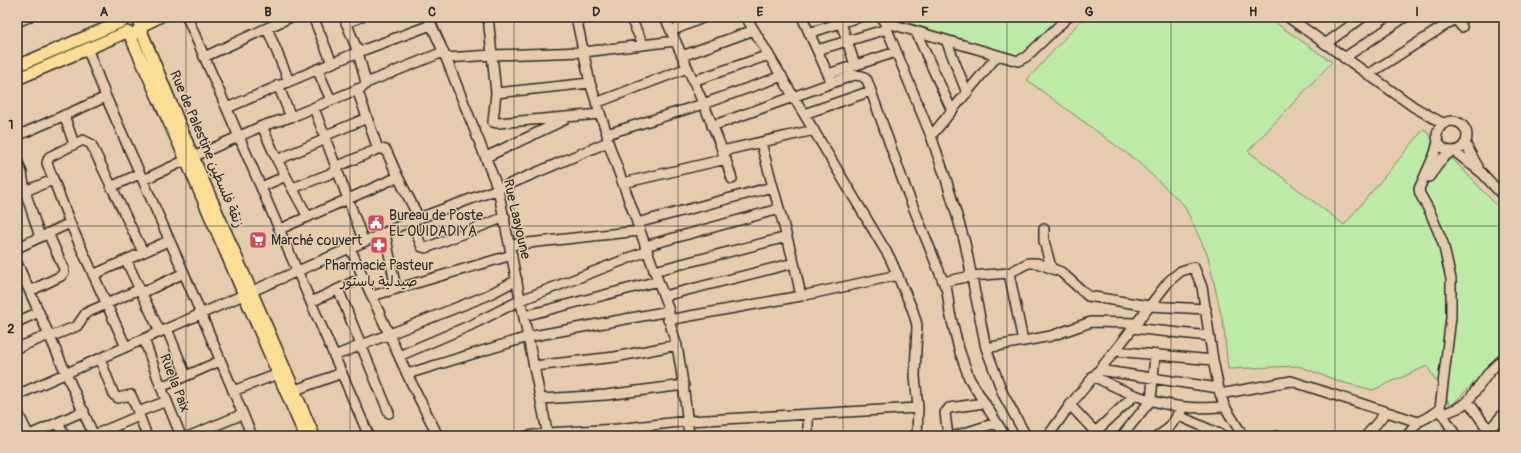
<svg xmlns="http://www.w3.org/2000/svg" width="1521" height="453" viewBox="0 0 1521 453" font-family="Pangolin,'Playpen Sans Arabic',sans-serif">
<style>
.green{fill:#beeaa7;stroke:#748a69}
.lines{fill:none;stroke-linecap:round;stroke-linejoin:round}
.minor-casing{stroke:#2b2b2b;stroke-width:12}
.major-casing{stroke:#2b2b2b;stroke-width:14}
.minor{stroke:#e6ccae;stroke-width:9}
.major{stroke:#fcde96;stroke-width:11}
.grid{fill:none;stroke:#2b2b2b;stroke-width:1;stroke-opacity:0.55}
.labels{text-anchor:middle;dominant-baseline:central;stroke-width:3;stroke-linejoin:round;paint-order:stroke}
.street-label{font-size:14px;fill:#2b2b2b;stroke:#e6ccae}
.poi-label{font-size:14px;fill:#2b2b2b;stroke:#e6ccae;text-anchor:start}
.neatline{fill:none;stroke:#2b2b2b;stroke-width:1.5}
.grid-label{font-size:13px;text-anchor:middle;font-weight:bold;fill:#2b2b2b}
</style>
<rect width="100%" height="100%" fill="#e6ccae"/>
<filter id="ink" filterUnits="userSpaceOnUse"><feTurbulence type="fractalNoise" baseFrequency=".025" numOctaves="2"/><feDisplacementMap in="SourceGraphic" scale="8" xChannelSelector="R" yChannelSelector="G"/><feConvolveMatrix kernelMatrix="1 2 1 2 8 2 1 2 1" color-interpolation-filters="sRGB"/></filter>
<g filter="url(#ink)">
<path class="green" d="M890 17H1063L1021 58Z
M1084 17H1267L1332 62 1248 151 1344 225 1424 129 1504 213V352L1451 406 1427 366 1373 390 1341 382 1298 366 1228 369 1224 328 1208 256 1184 205 1137 161 1027 80Z"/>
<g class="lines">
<g class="minor-casing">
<path id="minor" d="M187 17 369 436
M313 17 332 63
M428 17 446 58 498 189 548 436
M488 17 496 93 493 122 498 123 600 114
M576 17 590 83 607 134 608 142 669 311C668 324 674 334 677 347 683 376 686 406 689 436
M630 17 643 44
M665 17C688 71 715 124 732 179
M746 17 890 258 913 311 917 325 915 376 918 408 917 436
M802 17 832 83
M839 17 855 65
M882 17 931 136 946 179 965 243 986 348 1003 394 1026 436
M1288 17 1414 107 1444 124
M1454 17 1462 27
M17 22 29 17
M884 22 1018 61 1026 57 1068 17
M346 23 361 17
M267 28 289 81
M671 31 705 17
M916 32 952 111
M809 33 859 17
M946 40 967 93
M1325 44 1363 17
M87 48 106 97 184 273 252 436
M817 50 887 29
M682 56 754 30
M204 57 291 17
M446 58 492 55 584 52 675 41
M1344 58 1405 17
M317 69 331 100
M828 74 896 52
M1369 74 1455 19
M693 81 769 55
M366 83 443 52
M278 85 291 117
M357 89 378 149
M496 93 590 83
M596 103 687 68
M227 108 358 52 431 25
M314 108 364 242
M804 114 871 91
M64 115 74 144
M1437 136a15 15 0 1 1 30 0a15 15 0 1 1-30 0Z
M712 126 854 75 862 76 867 80 904 184 947 291 950 313 959 349 969 378 1005 436
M607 134 703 104 782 76
M17 136 106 97
M324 136 367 118
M931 136 997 56
M761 143 794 263 801 296
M1465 143 1478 167
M722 151 814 130
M1454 151 1482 173 1504 197
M193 157 262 126
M486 157 564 120
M17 160 22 173 25 191 40 237
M277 160 262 126 291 117 363 87 366 83 358 52 344 17
M336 167 378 149H382L386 150 398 177
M1429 177 1443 158 1452 151
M143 180 186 160
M623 183 726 159
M111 187 139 174
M261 187 286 176
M293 188 337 171
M25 191 53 180
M308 217 277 160 326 139
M411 221 422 247 426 248 505 217
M637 223 772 187
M280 229 398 177 419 218
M1044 229V241L1051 267
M385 233 396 289
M510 245 639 231
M645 246 779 209
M17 248 70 223
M350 248 407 374 438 436
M126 260 160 332
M17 263 94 436
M654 271 787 237
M1009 273 1023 341
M93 275 168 241
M943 282 971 276 1009 273 1028 263H1037L1061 272 1088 296 1149 306 1206 309
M338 289 389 413
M30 291 61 276 64 272V269L48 233
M142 293 184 273
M372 296 512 255
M664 296 794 263
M311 302 364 277
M524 316 658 281
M668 320 801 296 898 275
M17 322 39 312
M1132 328 1209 336
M167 329 186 376
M50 337 77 326 86 313 140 289
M144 339 161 387 181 436
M126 347 70 223 47 163 49 157 83 140 91 144 143 252
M17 348 49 335
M986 348 1051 336 1091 322 1135 323
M1115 351 1213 360
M334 356 486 296 517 280
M399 356 471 325 521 300 647 251
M100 359 114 395 118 398 131 395 138 412
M534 366 615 357 677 345
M1099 370 1218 388
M407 374 528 337 669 311
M1093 376C1122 391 1152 404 1185 407 1198 409 1212 407 1225 407
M161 387 220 361
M295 390 342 373
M233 391 278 374
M1220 394 1291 381 1418 422
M17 395 411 221 498 189 608 142
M541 399 606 395 684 385
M1468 401 1484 424 1490 429 1504 413
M1070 405 1099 436
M1440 410 1456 436
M17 411 29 436
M1443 414 1458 408 1468 401 1490 371 1504 358
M808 415V436
M1177 415 1224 436
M59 423 64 436
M94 435 139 416
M27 436 84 411
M147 436 138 412 167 401
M190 436 243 414
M528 436 548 433 617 429 688 421 918 408
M948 436 945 413 949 408 984 403
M955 436 996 423
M1048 436 1070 405 1115 351 1169 281 1181 271 1194 267 1202 287 1213 360 1220 394 1225 407 1243 436
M1091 436 1135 395
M1122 436 1151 400 1155 355
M1158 436 1168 429 1181 411
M1276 436H1277
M1366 436 1386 412
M1407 436 1418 422 1428 417 1440 409 1451 317V279L1443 243 1430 212 1420 194 1419 189 1435 153 1438 141"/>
</g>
<g class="major-casing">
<path id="major" d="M141 26 159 17
M140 28 193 157 314 436
M129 33 186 160 305 436
M135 33C141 29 142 22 137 17
M17 66 123 21
M17 79 127 32"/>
</g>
<use href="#minor" class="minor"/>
<use href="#major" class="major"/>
</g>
</g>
<path class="grid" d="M186 17V436M350 17V436M514 17V436M678 17V436M843 17V436M1007 17V436M1171 17V436M1335 17V436M17 226H1504"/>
<defs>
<g id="civic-square" transform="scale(0.9)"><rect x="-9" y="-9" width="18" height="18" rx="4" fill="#d1495b" stroke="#e6ccae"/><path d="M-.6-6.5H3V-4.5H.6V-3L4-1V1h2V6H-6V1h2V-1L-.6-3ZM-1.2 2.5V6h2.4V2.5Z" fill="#fff"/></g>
<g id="supermarket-square" transform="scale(0.9)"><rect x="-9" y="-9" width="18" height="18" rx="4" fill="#d1495b" stroke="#e6ccae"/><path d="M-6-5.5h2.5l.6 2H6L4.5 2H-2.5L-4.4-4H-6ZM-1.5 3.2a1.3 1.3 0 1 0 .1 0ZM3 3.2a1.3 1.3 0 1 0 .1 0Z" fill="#fff"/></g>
<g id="pharmacy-square" transform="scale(0.9)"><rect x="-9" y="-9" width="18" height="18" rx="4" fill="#d1495b" stroke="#e6ccae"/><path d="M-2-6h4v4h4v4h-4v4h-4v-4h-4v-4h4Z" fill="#fff"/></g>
</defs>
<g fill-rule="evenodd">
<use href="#civic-square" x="376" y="223"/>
<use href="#supermarket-square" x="258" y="240"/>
<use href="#pharmacy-square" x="379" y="245"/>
</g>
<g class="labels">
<g class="street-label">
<text transform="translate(207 149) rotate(67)">Rue de Palestine زنقة فلسطين</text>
<text transform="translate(517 219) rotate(77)">Rue Laayoune</text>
<text transform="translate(175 383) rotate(69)">Rue la Paix</text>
</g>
<g class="poi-label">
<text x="389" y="215">Bureau de Poste<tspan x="389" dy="16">EL OUIDADIYA</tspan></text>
<text x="271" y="240">Marché couvert</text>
<text x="379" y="265" text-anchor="middle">Pharmacie Pasteur<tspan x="379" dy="16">صيدلية باستور</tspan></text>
</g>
</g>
<rect width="1521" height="453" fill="none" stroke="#e6ccae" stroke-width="44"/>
<rect x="22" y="22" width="1477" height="409" class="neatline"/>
<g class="grid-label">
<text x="104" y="16">A</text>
<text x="268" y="16">B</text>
<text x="432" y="16">C</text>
<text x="596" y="16">D</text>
<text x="760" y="16">E</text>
<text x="925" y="16">F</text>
<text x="1089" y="16">G</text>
<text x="1253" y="16">H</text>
<text x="1417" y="16">I</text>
<text x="11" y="129">1</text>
<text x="11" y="333">2</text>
</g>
</svg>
